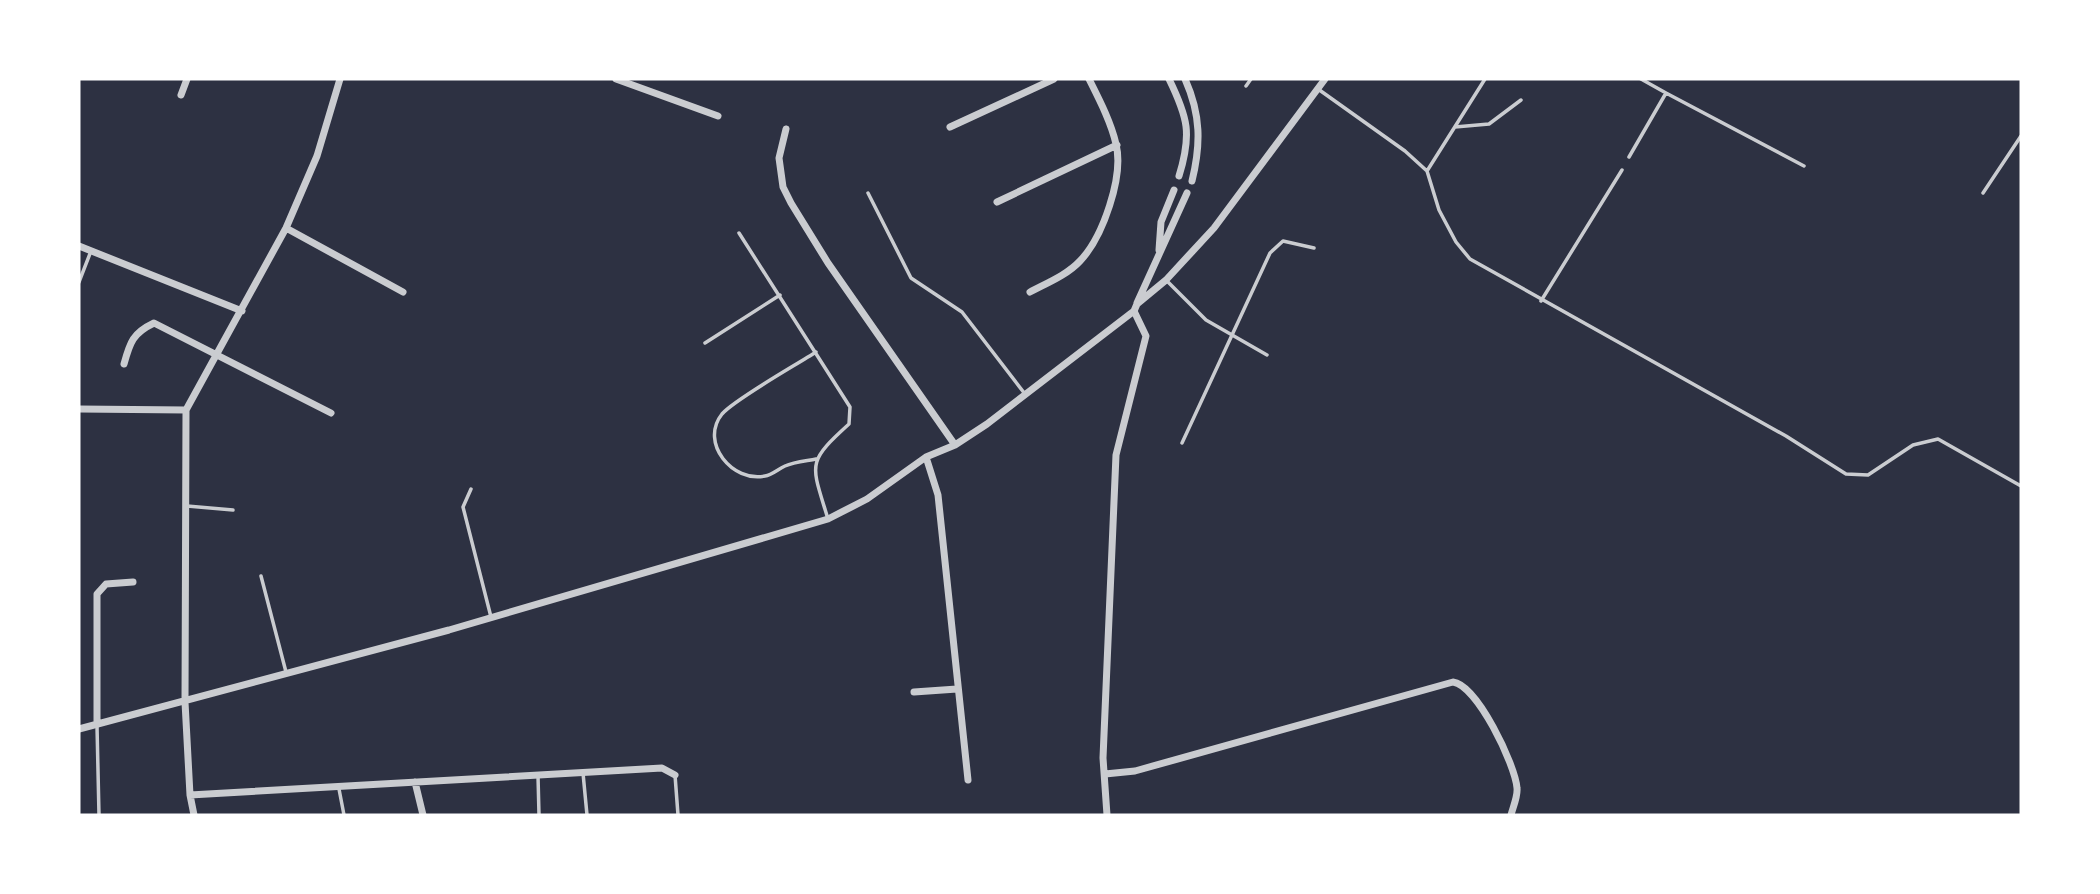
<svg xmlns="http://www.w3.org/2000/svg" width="2100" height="894" viewBox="0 0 2100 894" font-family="Barlow,sans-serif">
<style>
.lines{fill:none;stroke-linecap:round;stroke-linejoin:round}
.service{stroke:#caccd0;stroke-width:3.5}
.minor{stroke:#caccd0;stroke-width:7}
</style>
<rect width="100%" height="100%" fill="#2d3142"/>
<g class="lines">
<path class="service" d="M1246 86 1251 79
M1318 89 1405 151 1427 171 1439 210 1456 242 1470 259 1786 436 1846 474 1868 475 1913 445 1938 439 2021 486
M1666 93 1804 166
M1455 127 1489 124 1521 100
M1629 157 1666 93 1641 79
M1427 171 1485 79
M868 193 911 278 962 312 1025 394
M1983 193 2021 136
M739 233 850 407 849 424C806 463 811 463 828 519
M1166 280 1206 320 1267 355
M79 282 91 251
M1541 301 1622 170
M705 343 780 295
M1182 443 1270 253 1283 241 1314 248
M816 459C806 461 794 462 785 466 778 469 772 475 765 476 733 483 699 443 722 414 735 399 796 365 816 352
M471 489 463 507 491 617
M187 506 233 510
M261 576 286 672
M97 726 99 815
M583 773 587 815
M675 775 678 815
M538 776 539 815
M339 789 344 815"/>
<path class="minor" d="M340 79 317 156 286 228 186 410 185 702 190 795 662 768 675 775
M616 79 718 116
M1169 79C1188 118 1192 134 1179 176
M1185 79C1201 115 1201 144 1192 181
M181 95 187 79
M950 127 1054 79
M786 129 779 158 783 187 791 203 828 263 955 445
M997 202 1117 145
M286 228 403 292
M79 246 242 311
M1159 250 1161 222 1174 190
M1030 292C1047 283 1067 275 1080 261 1103 237 1124 176 1116 144 1111 122 1099 99 1089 79
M1137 303 1187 193
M124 364C130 342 133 333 154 323L331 413
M79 409 186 410
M926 457 938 495 968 780
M914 692 957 689
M97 724V594L106 584 133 582
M79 729 449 630 828 519 867 499 926 457 955 445 987 424 1134 311 1137 304 1166 280 1214 228 1325 79
M1105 774 1135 771 1453 682C1477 685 1515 764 1517 788 1518 796 1513 807 1511 815
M415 782 423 815
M190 795 194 815
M1107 815 1103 758 1116 455 1146 336 1134 311"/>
</g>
<rect width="2100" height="894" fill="none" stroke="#ffffff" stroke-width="161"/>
</svg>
